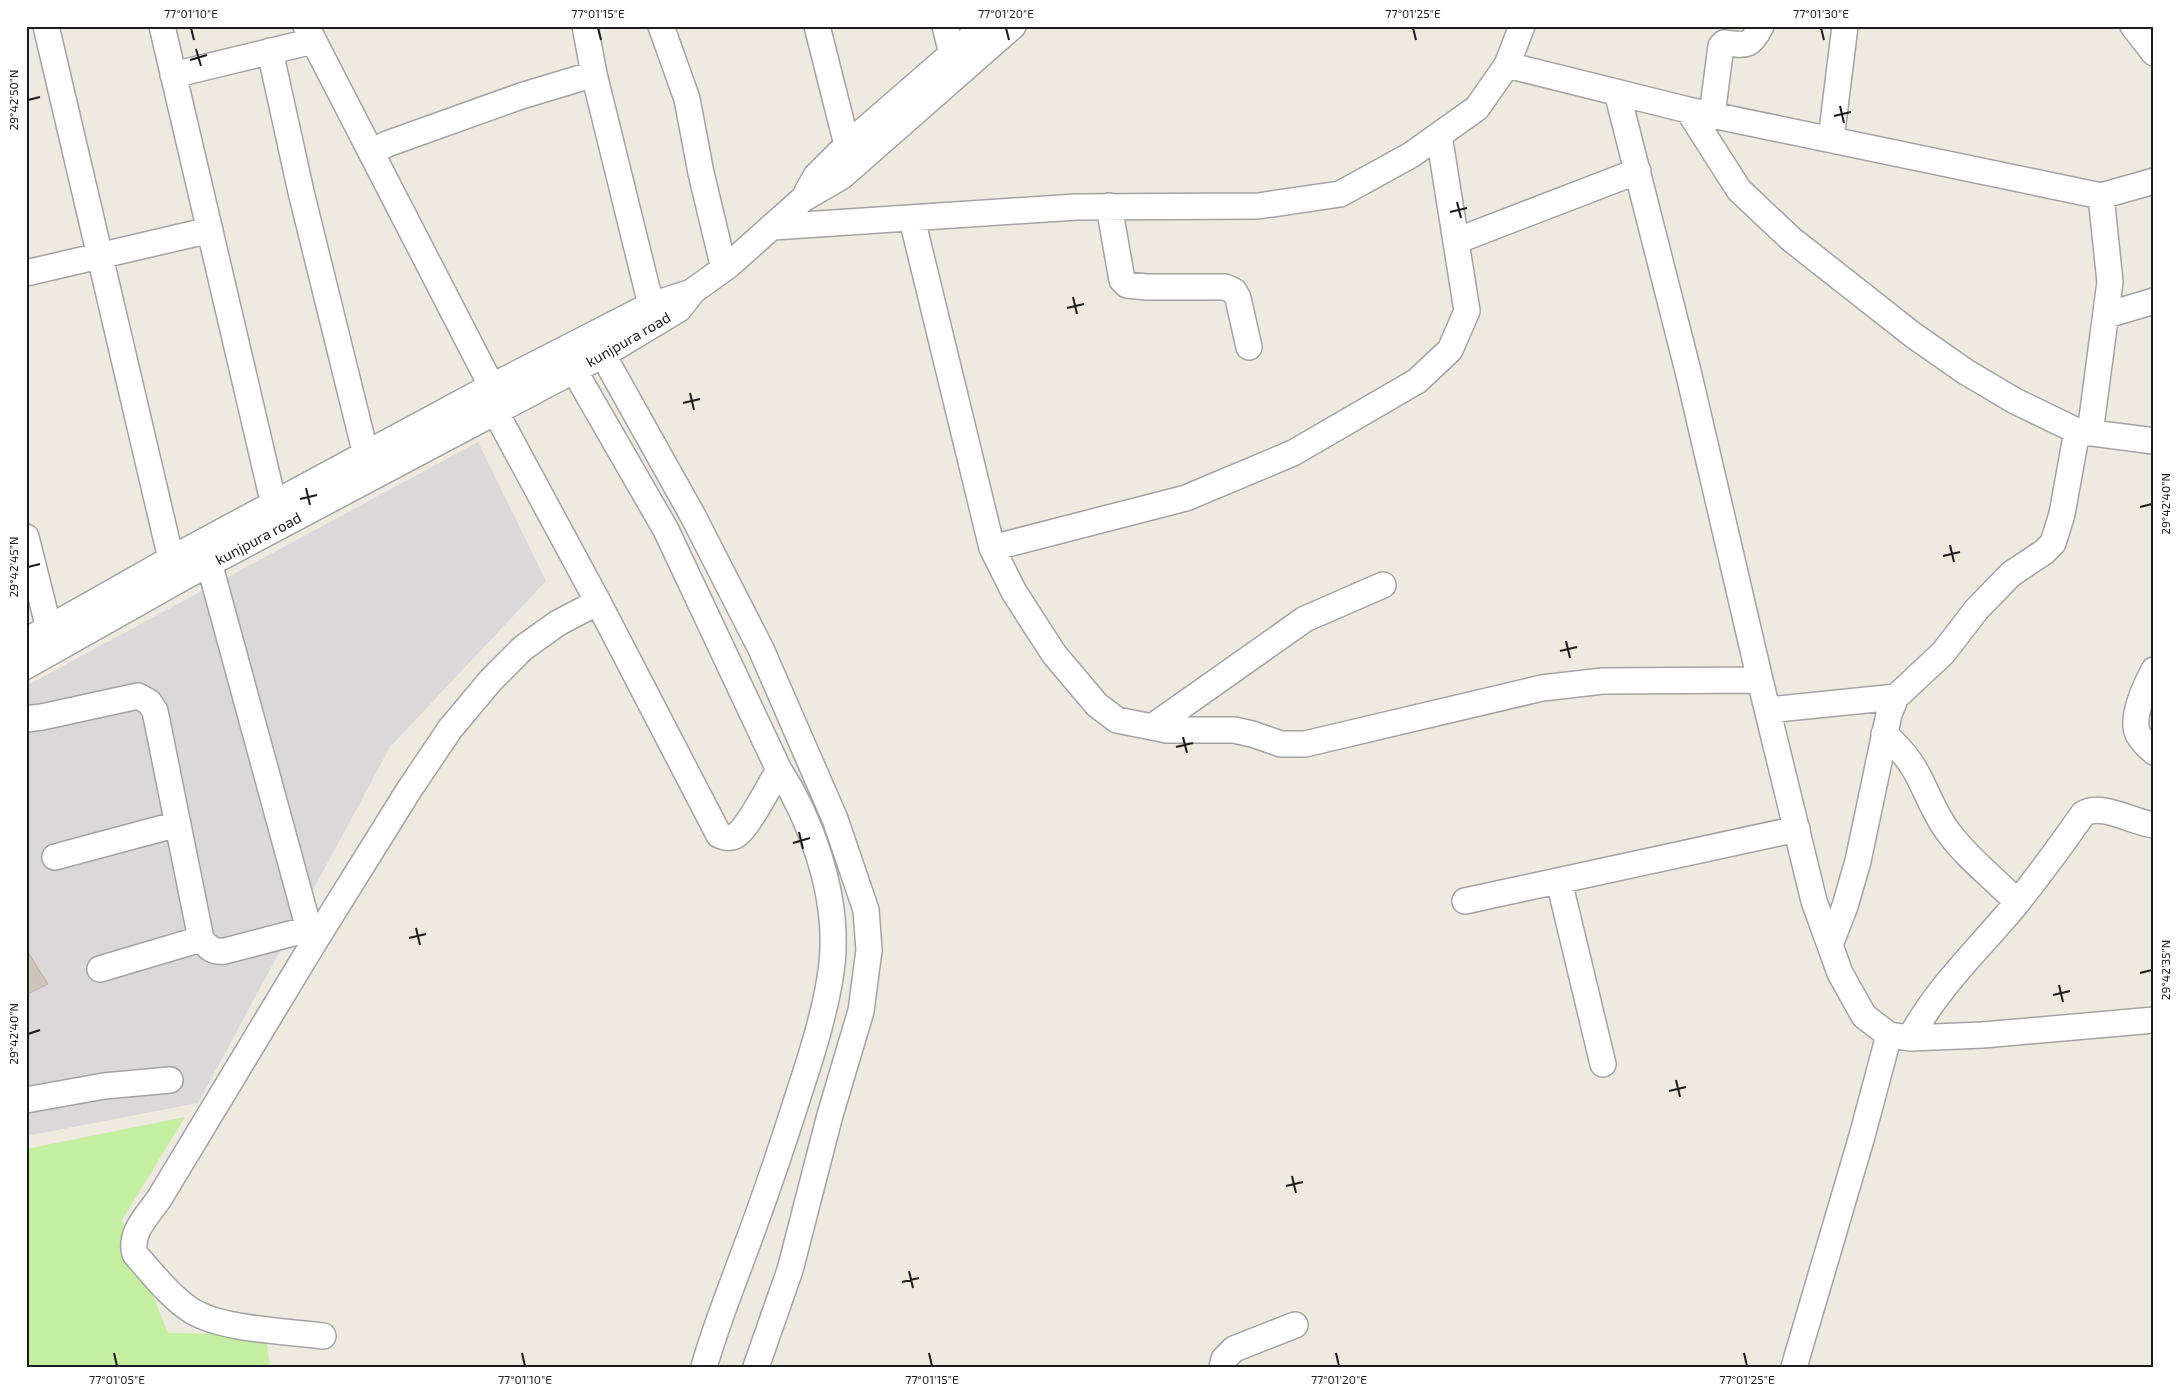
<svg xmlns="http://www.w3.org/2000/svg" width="2180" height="1393" viewBox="0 0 2180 1393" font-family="'Exo 2',sans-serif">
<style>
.residential{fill:#dad8d8}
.grass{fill:#c4eea0}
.building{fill:#cec3b9;stroke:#c1b0a1}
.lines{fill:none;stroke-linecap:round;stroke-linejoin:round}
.minor-casing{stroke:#a3a3a3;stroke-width:28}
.minor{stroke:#fff;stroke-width:25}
.ticks{fill:none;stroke:#1c1c1c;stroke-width:2}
.labels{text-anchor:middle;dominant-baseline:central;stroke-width:4;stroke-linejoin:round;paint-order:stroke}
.street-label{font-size:15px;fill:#1c1c1c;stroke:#fff}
.neatline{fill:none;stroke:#1c1c1c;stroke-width:2}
.ticks-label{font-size:12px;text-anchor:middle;fill:#1c1c1c}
</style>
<rect width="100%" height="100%" fill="#eeeae0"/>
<path class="residential" d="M478 442 546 581 390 747 198 1103 26 1136V686Z"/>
<path class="grass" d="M185 1117 122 1220 168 1333 266 1335 270 1367H26V1149Z"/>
<path class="building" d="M26 949 48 984 26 995Z"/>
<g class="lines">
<g class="minor-casing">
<path id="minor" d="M46 26 171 559
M162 26 274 505
M306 26 492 387
M585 26 594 74 651 305
M661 26 687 99 701 173 724 269
M817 26 847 145
M945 26 952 54
M2133 26 2154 53
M270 51 301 192 366 455
M1507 65 1688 110 2101 196 2154 181
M173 75 313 41
M1617 92 1688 371 1760 680 1814 901 1840 973 1864 1016 1889 1035 1910 1038 1983 1035 2154 1020
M1688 110 1739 190 1791 239 1913 335 1966 372 2015 401 2077 431 2154 441
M1712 115 1721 46 1724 43C1746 45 1750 48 1761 26
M1831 139 1845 26
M371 152 387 144 521 96 594 74
M807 192 816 176 847 145 984 26
M1109 206 1122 280 1127 285 1147 287H1225L1234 291 1238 298 1249 347
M912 219 992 548 1014 592 1054 654 1097 705 1117 720 1167 730H1234L1252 734 1281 744H1305L1542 688 1603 681 1760 680
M773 227 1076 207 1258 206 1340 194 1411 155 1477 108 1507 65 1522 26
M1456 241 1638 171
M26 273 210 230
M2107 315 2154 301
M590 337 603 355 693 516 761 649 835 819 866 910 869 950 861 1011 830 1115 790 1270 756 1367
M563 351 666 530 779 770C811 819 835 889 833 948 832 990 815 1045 802 1084 784 1141 765 1197 744 1253 730 1291 715 1328 704 1367
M495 411 598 602 719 835C724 837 729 839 735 836 748 829 770 784 779 770
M2090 433 2110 282 2101 196
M26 537 49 629
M205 548 313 944
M992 548 1186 498 1293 453 1417 381 1450 350 1467 311 1439 135
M26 641 171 559 475 395 651 305 692 292
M26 666 182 578 601 356 679 309 693 291 729 265 803 199 841 177 1013 26
M2154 670C2146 685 2130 718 2138 734 2142 741 2148 747 2154 752
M1768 710 1896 697
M26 719 42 717 138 696 149 702 155 711 201 939 100 969
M1152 727 1305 619 1383 585
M1884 734C1895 743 1904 753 1912 765 1926 787 1933 813 1949 833 1968 859 1995 879 2017 902
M55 857 178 824
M1559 881 1603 1064
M1465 901 1797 829
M201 939C209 949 213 952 225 951L309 929
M1830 945 1845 906 1858 861 1889 714 1896 697 1943 653 1977 609 2011 574 2044 552 2053 543 2062 514 2077 431
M1910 1038C1939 985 1979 949 2017 903 2040 874 2062 844 2083 814 2101 802 2134 823 2154 825
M26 1100 104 1086 170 1080
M323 1336C286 1331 224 1330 192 1311 170 1297 152 1273 135 1254 129 1233 147 1216 159 1199L313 944 409 790 450 729 491 680 523 648 558 623 598 602
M1222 1367 1224 1359 1234 1349 1295 1325
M1794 1367 1862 1136 1889 1035"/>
</g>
<use href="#minor" class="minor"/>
</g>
<path class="ticks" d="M191 28 194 40M598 28 601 40M1006 28 1009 40M1413 28 1416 40M1821 28 1824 40M196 49 201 66M190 60 207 55M28 100 40 97M1840 106 1844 123M1834 116 1851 112M1457 202 1461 218M1450 212 1467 208M1073 297 1077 314M1067 308 1084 304M690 393 694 410M683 403 700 399M306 488 310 505M300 499 317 495M2140 507 2152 504M1950 545 1954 562M1943 556 1960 552M28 567 40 564M1566 641 1570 658M1560 651 1577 647M1183 737 1187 753M1176 747 1193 743M799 832 803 849M793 843 810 838M416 928 420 945M409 938 426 934M2140 973 2152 970M2059 985 2063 1002M2053 995 2070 991M28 1034 40 1030M1676 1080 1680 1097M1669 1091 1686 1087M1292 1176 1296 1193M1286 1186 1303 1182M909 1271 913 1288M902 1282 919 1278M114 1353 117 1366M522 1353 525 1366M929 1353 932 1366M1336 1353 1339 1366M1744 1353 1747 1366"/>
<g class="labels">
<g class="street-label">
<text transform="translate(628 339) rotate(-30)">kunjpura road</text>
<text transform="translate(258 538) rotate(-28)">kunjpura road</text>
</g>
</g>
<rect width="2180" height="1393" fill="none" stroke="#ffffff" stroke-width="55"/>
<rect x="28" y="28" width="2124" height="1338" class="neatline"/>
<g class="ticks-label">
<text x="191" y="18">77°01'10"E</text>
<text x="598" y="18">77°01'15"E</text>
<text x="1006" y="18">77°01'20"E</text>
<text x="1413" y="18">77°01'25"E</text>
<text x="1821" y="18">77°01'30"E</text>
<text transform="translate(14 100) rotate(-90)" y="4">29°42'50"N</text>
<text transform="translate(2166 504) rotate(-90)" y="4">29°42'40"N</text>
<text transform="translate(14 567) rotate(-90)" y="4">29°42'45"N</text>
<text transform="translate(2166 970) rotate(-90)" y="4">29°42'35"N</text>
<text transform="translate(14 1034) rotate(-90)" y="4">29°42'40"N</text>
<text x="117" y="1384">77°01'05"E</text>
<text x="525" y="1384">77°01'10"E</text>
<text x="932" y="1384">77°01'15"E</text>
<text x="1339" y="1384">77°01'20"E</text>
<text x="1747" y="1384">77°01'25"E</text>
</g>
</svg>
